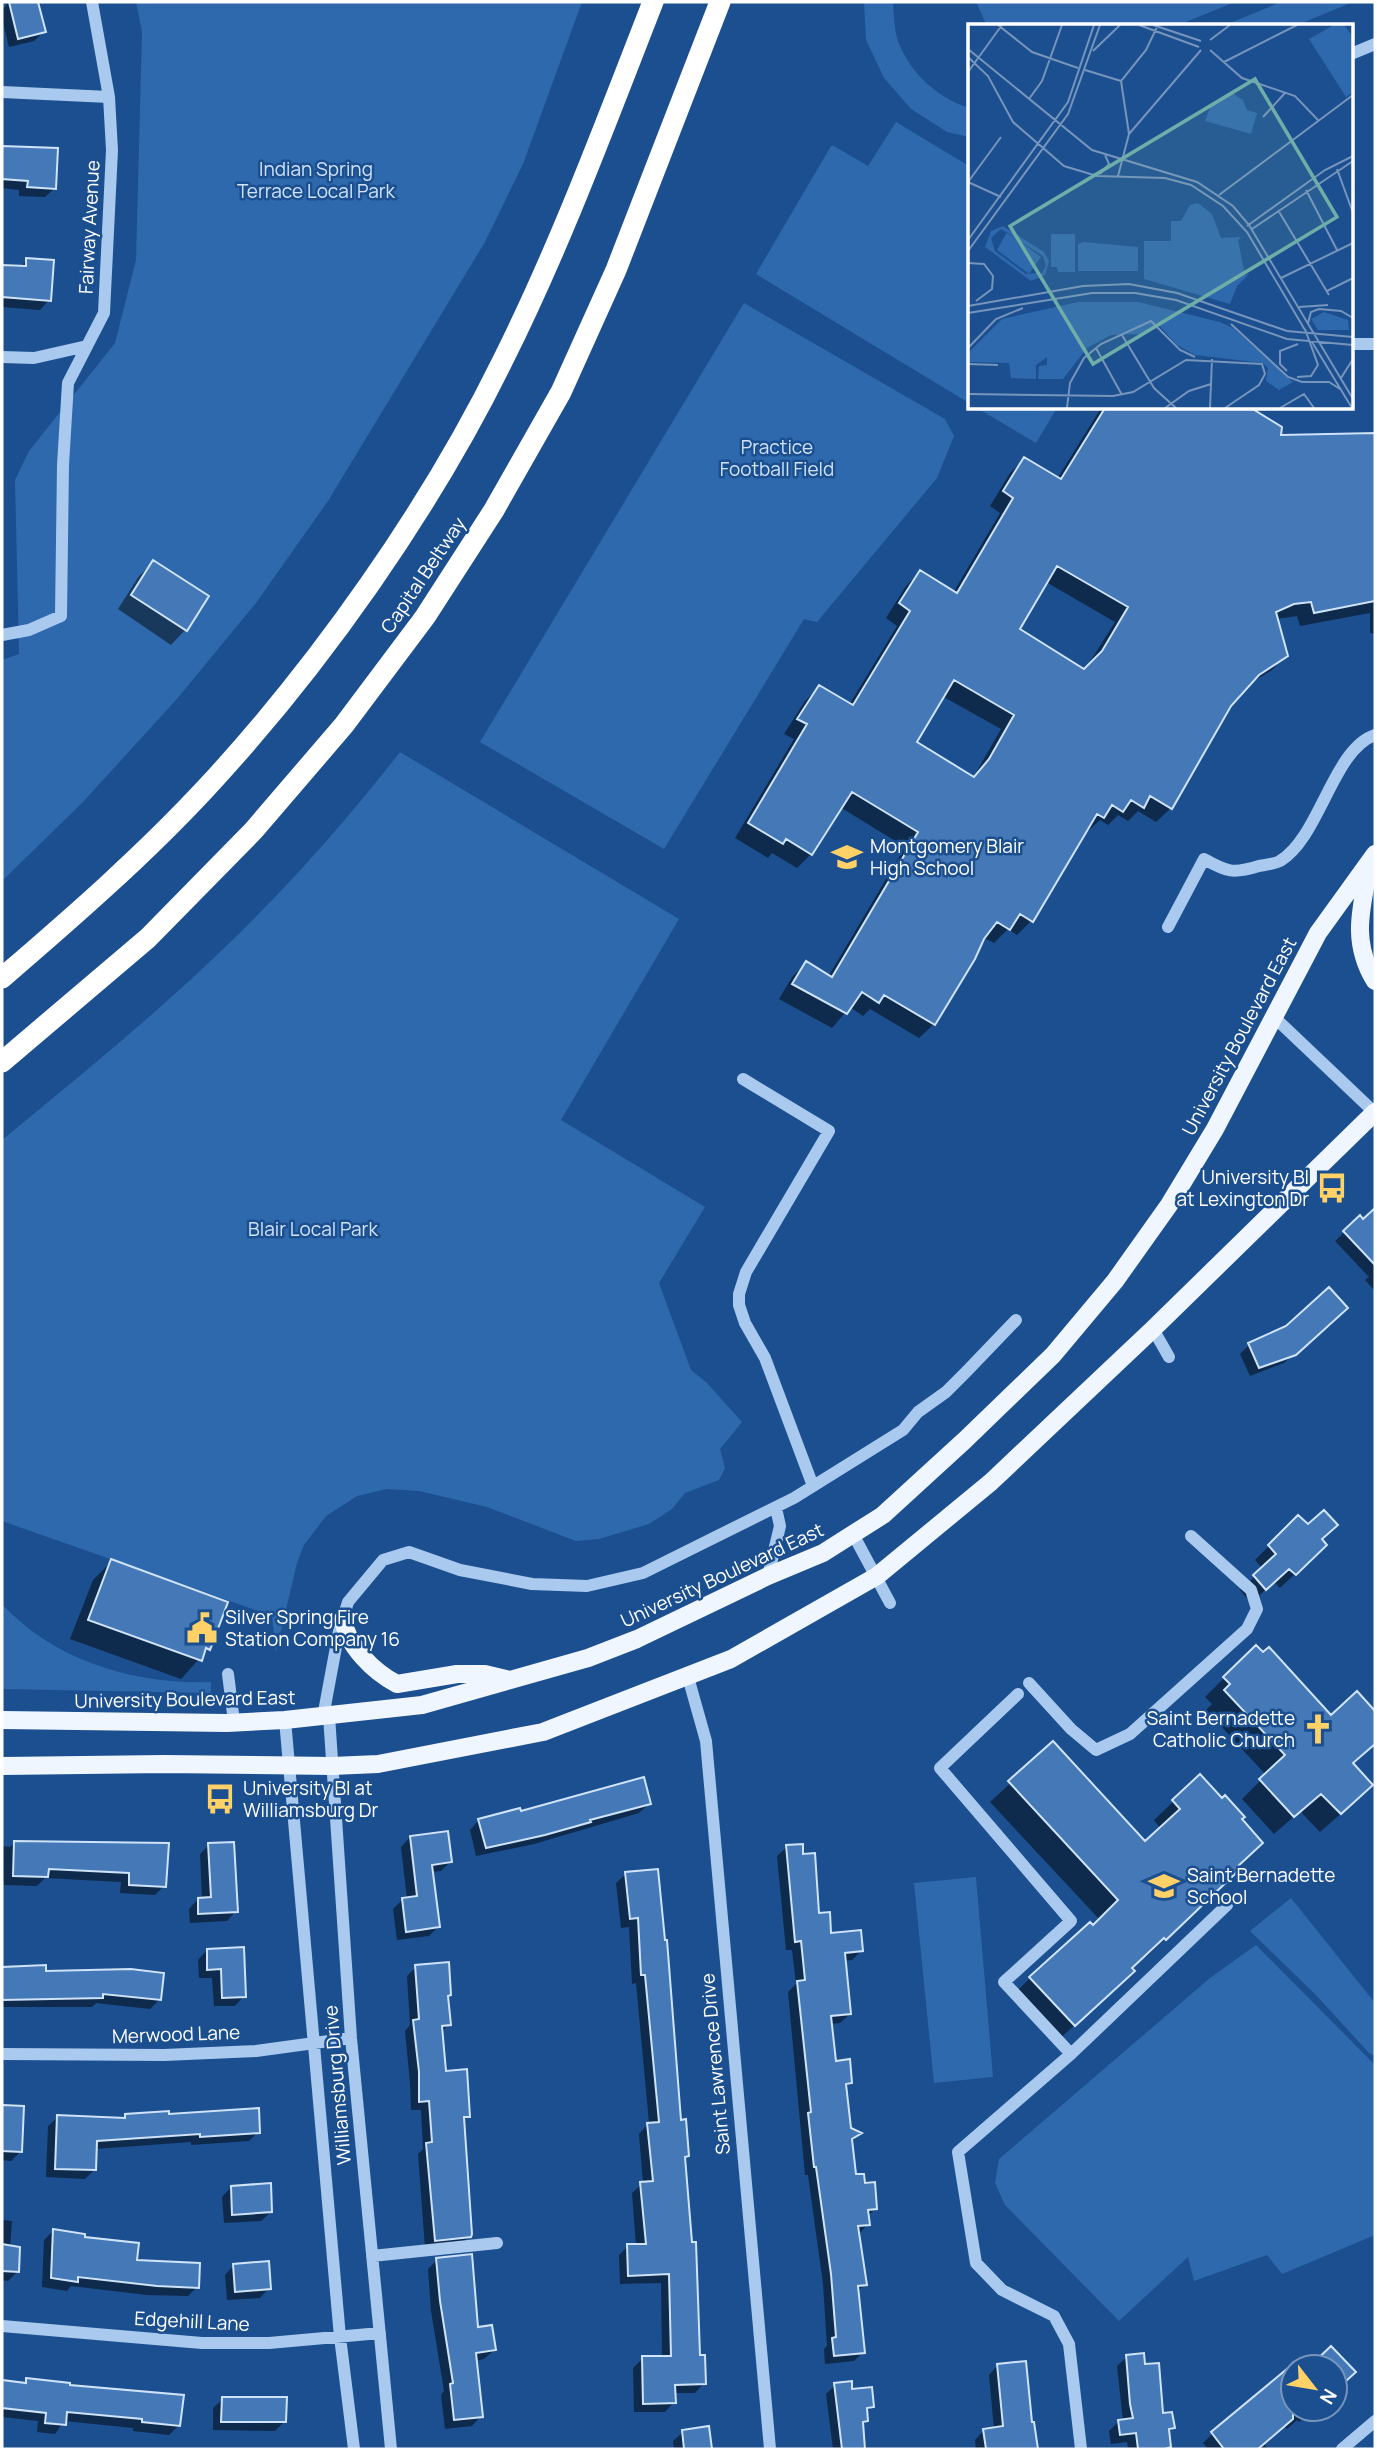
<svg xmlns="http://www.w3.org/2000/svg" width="1377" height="2451" viewBox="0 0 1377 2451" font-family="Manrope,sans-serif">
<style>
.green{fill:#2e69ad}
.shadow{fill:#0007;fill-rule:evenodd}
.building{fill:#4478b7;stroke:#cfe3fa;stroke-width:2;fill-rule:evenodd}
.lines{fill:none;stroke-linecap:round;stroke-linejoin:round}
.minor{stroke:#a9c9ee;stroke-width:12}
.major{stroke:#f0f6ff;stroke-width:18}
.highway{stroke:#fff;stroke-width:21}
.labels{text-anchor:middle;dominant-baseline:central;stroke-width:5;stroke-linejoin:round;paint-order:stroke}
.park-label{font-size:19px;fill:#cfe3fa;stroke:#1b4f8f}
.street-label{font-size:19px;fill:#fff;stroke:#1b4f8f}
.poi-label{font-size:19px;fill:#fff;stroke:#1b4f8f;text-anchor:start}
.inset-road{fill:none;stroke:#7695bc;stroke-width:2}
.view{fill:#6fada8;fill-opacity:0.15;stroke:#6fada8;stroke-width:3.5}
.inset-edge{fill:none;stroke:#fff;stroke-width:3.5}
</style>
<rect width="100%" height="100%" fill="#1b4f8f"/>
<path class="green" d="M136 2H582L523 164 485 242 328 501 256 603 176 700 82 803 2 881V660L19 654 15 480 29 451 115 343 136 260 142 32Z
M864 2H893C894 16 894 33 900 46 913 76 939 98 969 108V137L947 132 911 109 884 78 866 40Z
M976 2H1235L1176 26H987Z
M1281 2H1353L1295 26H1223Z
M896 122 969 166V403L756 274 831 146H834L868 166Z
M744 303 945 419 954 436 937 478 817 622 804 619 664 849 480 742Z
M977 408H1057L1036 443Z
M400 752 679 919 561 1120 705 1207 659 1283 691 1370 707 1383 742 1422 720 1449 725 1468 719 1480 685 1493 672 1509 649 1524 599 1539 576 1541 487 1507 419 1491 387 1489 357 1496 326 1516 304 1545 297 1563 276 1652 272 1616 2 1521V1140C65 1088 128 1037 188 982 265 912 336 834 400 752Z
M2 1604C54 1661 136 1685 211 1682V1693L2 1689Z
M976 1877 993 2077 934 2083 914 1883Z
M1291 1898 1375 2003V2056L1369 2053 1315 1994 1250 1931Z
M1256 1945 1375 2065V2235L1282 2274 1267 2255 1194 2281 1188 2257 1119 2321 1005 2205 995 2183 999 2159 1210 1978Z"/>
<path class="shadow" d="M9 2H36L44 31 34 41 9 47 2 19V10Z
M2 146 56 150 55 188 45 197 19 196V190L2 188Z
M27 260 49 300 40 310 2 307V266L19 268Z
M1101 408H1247L1280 427V437L1375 435V634L1370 633V613L1300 626 1297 616 1276 619 1286 655 1272 670 1246 686 1230 705 1171 808 1156 822 1138 811 1128 821 1118 815 1108 825 1100 820 1088 831 1085 830 1031 921 1017 935 1008 929 994 943 983 937 934 1024 919 1038 870 1009 863 1016 850 1007 832 1028 779 999 792 977 806 963 828 977 905 847 840 807 811 854 797 868 772 853 768 858 735 838 794 739 784 734 805 701 819 687 849 705 897 626 886 618 906 586 920 572 953 593 1000 513 990 506 1010 473 1024 459 1057 479ZM1046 582 1115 622 1084 671 1018 630ZM942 696 1001 729 973 778 914 743Z
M154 562 207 597 185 630 171 645 118 609 139 576Z
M1375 1210V1291L1365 1280 1369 1277 1335 1241 1360 1218 1363 1221Z
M1336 1317 1284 1363 1250 1376 1240 1354 1249 1345Z
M1298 1517 1320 1540 1311 1559 1280 1588 1274 1582 1251 1603 1240 1590 1263 1569 1255 1560Z
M112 1561 208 1649 181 1679 70 1639 93 1580Z
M1224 1678 1331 1717 1357 1693 1375 1714V1743L1352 1764V1804L1320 1832 1300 1811 1274 1834 1242 1799 1266 1775 1206 1710 1212 1704 1205 1697Z
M1053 1744 1145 1843 1161 1829 1154 1820 1200 1776 1234 1869 1217 1890 1146 1957 1144 1955 1130 1969 1113 1990 1055 2043 1011 1997 1030 1978 1100 1920 990 1802Z
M649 1804 639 1813 534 1844 476 1856 470 1830 479 1820 520 1813Z
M410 1837 451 1861 441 1871 431 1872 438 1927 429 1936 397 1940 393 1909 402 1900 407 1899 401 1847Z
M14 1843 167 1845 164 1886 155 1895 120 1893 121 1882 45 1878 37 1886 4 1885V1882H2V1846L10 1847Z
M209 1845 236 1911 227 1921 190 1923 189 1909 198 1899H202L200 1854Z
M787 1847 817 1915 830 1935 861 1951 852 1960 844 1961 850 2014 840 2023 830 2024 834 2063 851 2082 845 2088 849 2129 859 2134 851 2142 854 2176 863 2184 875 2209 867 2217 868 2224 858 2235 865 2284 857 2292 863 2352 854 2361 825 2364 824 2349 827 2346 823 2284 808 2175H805L788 1992 796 1984 792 1950H786L777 1856Z
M656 1871 679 2121 687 2156 684 2159 698 2357 704 2383 695 2393H674V2402L665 2412H634L633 2368 643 2358H662L661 2283 620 2284 619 2255 628 2246H636L632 2193 643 2183 639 2134 649 2123 636 1983 632 1984 629 1927 621 1928 616 1883 626 1874Z
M207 1950 244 1996 235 2006H214L212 1978H199L198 1960Z
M44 1967V1973L159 2000 150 2009 96 2003 92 2007H2V1969Z
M416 1967 450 1995 446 1998 449 2024 441 2033 445 2073 468 2116 463 2121 469 2236 460 2246 425 2248 418 2154 423 2149 421 2110H411L410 2083 405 2031 410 2025 407 1976Z
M2 2107 22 2108 21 2151 11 2161 2 2160Z
M126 2116H167L258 2132 249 2141 191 2145V2142L95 2149V2169L85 2179 46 2177 48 2126 58 2117 122 2119Z
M231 2187 271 2212 261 2221 224 2223 222 2197Z
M2 2220 12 2221 10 2248 18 2271 8 2281 2 2280Z
M53 2231 83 2238 197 2287 188 2296 147 2295 71 2286 67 2291 42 2287 44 2240Z
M437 2260 476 2329 494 2350 484 2359 475 2361 481 2416 472 2426 445 2429 441 2395 444 2391 431 2311 428 2269Z
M234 2265 269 2288 260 2298 227 2300 225 2275Z
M1127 2357 1143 2366 1161 2415 1173 2428 1168 2433 1169 2446 1166 2449H1128L1127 2442 1111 2444 1109 2431 1118 2422 1123 2421 1117 2366Z
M1024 2363 1036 2449H976L975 2440 984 2430 994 2429 989 2375 998 2365Z
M1291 2368 1293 2371V2409H1313L1299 2422 1297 2420 1287 2429 1284 2426 1264 2443 1268 2449H1208L1203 2443 1212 2434Z
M27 2380 179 2425 169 2435 133 2431V2428L64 2421 55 2434 37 2432 38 2421 2 2417V2382L22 2385Z
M835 2385 851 2391 872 2406 866 2413 867 2421 862 2426 863 2449H833L826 2394Z
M223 2399 285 2421 275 2431 213 2430V2408Z
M707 2428 710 2449H674L673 2441 683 2432Z"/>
<path class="building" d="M9 2H38L46 32 18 39Z
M2 146 58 148 56 189 27 187 28 181 2 179Z
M26 258 54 260 51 301 2 297V265L26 266Z
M1105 408H1251L1282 427 1281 435 1375 433V601L1314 613 1311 602 1294 604 1276 612 1288 656 1259 675 1231 706 1172 809 1150 796 1144 808 1131 800 1123 812 1112 805 1104 818 1097 814 1033 922 1020 914 1010 930 997 922 984 939 975 959 935 1025 884 995 879 1003 862 992 847 1014 792 984 806 961 832 977 918 832 852 792 812 855 786 839 783 844 748 823 807 724 797 719 819 685 853 705 910 611 899 603 920 570 957 593 1013 498 1003 491 1024 457 1061 479ZM1057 566 1128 607 1102 651 1084 669 1020 629ZM954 680 1014 715 989 759 974 777 917 742Z
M153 560 209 596 187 631 131 595Z
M1375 1208V1265L1343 1231 1360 1215 1363 1219Z
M1329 1287 1348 1308 1296 1355 1259 1368 1248 1343 1286 1326Z
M1324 1510 1338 1525 1322 1539 1327 1545 1296 1575 1289 1569 1266 1590 1253 1575 1276 1554 1268 1545 1298 1515 1308 1524Z
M111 1559 228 1602 210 1650 206 1648 202 1661 88 1620Z
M1256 1645 1263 1652 1269 1647 1331 1715 1357 1691 1375 1711V1744L1353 1763 1373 1785 1341 1814 1321 1794 1294 1817 1259 1779 1285 1755 1224 1690 1230 1684 1223 1677Z
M1053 1741 1145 1841 1180 1809 1172 1800 1200 1774 1222 1798 1225 1795 1245 1817 1242 1819 1263 1843 1236 1868 1238 1871 1166 1940 1164 1938 1132 1968 1135 1971 1075 2026 1029 1977 1090 1922 1093 1925 1118 1900 1008 1781Z
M644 1777 651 1804 590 1820 591 1822 545 1835 486 1848 478 1819 520 1808 521 1811Z
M448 1831 452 1862 432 1865 440 1927 406 1932 402 1898 417 1896 410 1836Z
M14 1841 169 1843 166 1887 129 1885V1873L49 1869 48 1877 13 1876Z
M234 1842 238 1912 198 1914V1898L211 1897 208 1843Z
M803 1844V1854L815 1853 819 1913 830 1912 831 1933 861 1930 863 1951 845 1953 851 2014 831 2016 836 2061 850 2059 852 2083 846 2084 851 2128 862 2133 852 2139 856 2174H864L865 2183 875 2182 877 2209 868 2210 870 2225 858 2226 867 2285 858 2286 865 2353 834 2356 832 2338 836 2337 831 2274 816 2167H814L808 2113 811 2112 797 1981 805 1980 801 1941 795 1942 786 1845Z
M658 1869 665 1940H667L681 2120 686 2119 689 2156 685 2157 692 2242H696L700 2355H705L706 2384 675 2385 676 2403 643 2404 642 2356H671L669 2274 628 2276 627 2244H646L640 2182 653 2181 647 2123 659 2122 645 1975H641L638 1918 630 1919 625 1872Z
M244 1947 246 1997 222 1998 221 1969 207 1970V1949Z
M449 1962 451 1995 448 1996 451 2025 442 2026 446 2071 467 2069 470 2117H464L472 2234 471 2237 435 2241 426 2143 432 2142 429 2101 419 2102V2072L413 2020 419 2019 415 1965Z
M46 1965V1971L131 1969 164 1973 161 2000 103 1994V1998L2 2000V1967Z
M2 2105 24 2106 22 2152 2 2151Z
M259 2108 260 2133 200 2137V2134L97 2141 96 2170 55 2169 57 2115 125 2118V2114L169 2111V2114Z
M271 2183 272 2212 232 2215 231 2186Z
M53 2229 85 2234V2237L139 2243 137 2260 200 2263 199 2288 157 2286 78 2277V2282L51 2278Z
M2 2244 20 2247 19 2272 2 2271Z
M472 2254 478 2327 492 2325 496 2350 476 2353 483 2417 454 2420 450 2384 453 2383 440 2301 436 2258Z
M269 2261 271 2289 235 2292 233 2264Z
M1331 2346 1356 2372 1335 2391V2367H1309Z
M1144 2353 1145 2364 1159 2363 1163 2413 1172 2412 1175 2428 1169 2429 1171 2447 1165 2449H1138L1136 2433 1120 2435 1118 2420 1133 2418 1130 2404 1126 2355Z
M1026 2361 1032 2422H1034L1038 2449H986L983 2429 1003 2426 997 2364Z
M1293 2364V2419L1258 2449H1224L1211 2432Z
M26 2378 70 2383V2385L184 2395 180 2426 142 2422V2419L67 2412 66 2425 45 2423 46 2413 2 2408V2380L26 2383Z
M852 2381V2389L872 2387 874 2407 867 2408 868 2421 863 2422 865 2449H842L834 2383Z
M222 2397H287L286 2422H221Z
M709 2426 712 2449H684L682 2430Z"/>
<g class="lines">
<path class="minor" d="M1351 54 1375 44
M2 92 109 97
M1351 344H1375
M2 357 34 358 87 346
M2 635 29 630 61 616 63 465 68 383 104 313 112 150 109 97 92 2
M1168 927 1204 859C1227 872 1233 874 1259 866 1265 865 1274 864 1280 861 1320 837 1333 749 1375 735
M1274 1017 1375 1113
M743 1079 829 1131 746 1272 739 1294V1305L745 1323 765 1358 813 1486
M1153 1329 1169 1357
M853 1534 890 1603
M768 1576 780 1526 776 1508
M228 1674 234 1722
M688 1677 706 1741 770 2449
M1029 1683 1071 1729 1096 1750 1130 1734 1247 1629 1257 1609 1251 1590 1191 1536
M1018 1694 940 1768 1071 1921 1004 1982 1071 2054
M329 1716 351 2038 391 2449
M323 1717 339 1631 348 1602 383 1560 409 1552 460 1570 532 1584 587 1586 643 1573 794 1498 903 1430 918 1412 946 1392 966 1372 1016 1320
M285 1720 340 2337 354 2449
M2 2054 164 2055 256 2051 351 2038
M372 2256 497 2243
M2 2326 202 2343H269L380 2333
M1081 2449 1069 2344 1054 2316 1002 2290 976 2263 958 2152 1071 2054 1227 1905
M1342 2449 1375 2421"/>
<path class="major" d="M1369 867C1361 909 1351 942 1375 981
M343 1619C347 1646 374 1672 397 1684L457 1674H485L506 1679
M2 1720 227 1723 285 1720 422 1705 588 1658 637 1639 768 1576 823 1553 883 1515 965 1440 1053 1355 1115 1281 1169 1205 1215 1129 1318 933 1375 854
M2 1766 164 1764 332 1766 378 1764 543 1732 731 1659 877 1576 991 1482 1153 1329 1375 1112"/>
<path class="highway" d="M2 978C73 917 144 855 207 787 320 665 430 509 503 360 561 244 606 122 653 2
M2 1062 148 938 254 830 344 725 425 617 494 510 561 392 616 270 720 2"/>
</g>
<defs>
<g id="school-bare" transform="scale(2.415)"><path d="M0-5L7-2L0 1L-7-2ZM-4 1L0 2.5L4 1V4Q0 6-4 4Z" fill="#ffd166" stroke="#1b4f8f" stroke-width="2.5" paint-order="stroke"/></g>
<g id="bus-bare" transform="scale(2.415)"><path d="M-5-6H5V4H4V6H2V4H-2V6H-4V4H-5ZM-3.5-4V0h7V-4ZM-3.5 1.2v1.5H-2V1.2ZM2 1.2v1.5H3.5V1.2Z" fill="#ffd166" stroke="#1b4f8f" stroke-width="2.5" paint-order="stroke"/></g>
<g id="civic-bare" transform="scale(2.415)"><path d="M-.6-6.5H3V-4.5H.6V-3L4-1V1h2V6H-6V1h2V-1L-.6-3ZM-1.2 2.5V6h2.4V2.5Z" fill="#ffd166" stroke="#1b4f8f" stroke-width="2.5" paint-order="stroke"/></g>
<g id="church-bare" transform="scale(2.415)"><path d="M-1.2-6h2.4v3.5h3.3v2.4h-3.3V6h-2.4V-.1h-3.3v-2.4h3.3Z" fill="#ffd166" stroke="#1b4f8f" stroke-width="2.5" paint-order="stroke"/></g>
</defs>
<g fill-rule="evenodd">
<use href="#school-bare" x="847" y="857"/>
<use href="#bus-bare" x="1332" y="1188"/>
<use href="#civic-bare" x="202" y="1628"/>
<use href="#church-bare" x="1318" y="1729"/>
<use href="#bus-bare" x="220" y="1799"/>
<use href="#school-bare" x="1164" y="1886"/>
</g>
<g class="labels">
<g class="park-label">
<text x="316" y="169">Indian Spring<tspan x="316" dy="22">Terrace Local Park</tspan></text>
<text x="777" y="447">Practice<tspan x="777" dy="22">Football Field</tspan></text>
<text x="313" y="1229">Blair Local Park</text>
</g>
<g class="street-label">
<text transform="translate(89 227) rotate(-87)">Fairway Avenue</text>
<text transform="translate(423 575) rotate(-56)">Capital Beltway</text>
<text transform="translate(1239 1036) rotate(-62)">University Boulevard East</text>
<text transform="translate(722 1575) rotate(-25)">University Boulevard East</text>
<text transform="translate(185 1699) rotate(-1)">University Boulevard East</text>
<text transform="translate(176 2034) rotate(-2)">Merwood Lane</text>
<text transform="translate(715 2064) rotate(-95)">Saint Lawrence Drive</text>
<text transform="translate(337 2085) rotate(-95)">Williamsburg Drive</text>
<text transform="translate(192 2321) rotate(3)">Edgehill Lane</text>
</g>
<g class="poi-label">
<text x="870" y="846">Montgomery Blair<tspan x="870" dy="22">High School</tspan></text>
<text x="1309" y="1177" text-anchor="end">University Bl<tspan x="1309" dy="22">at Lexington Dr</tspan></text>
<text x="225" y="1617">Silver Spring Fire<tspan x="225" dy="22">Station Company 16</tspan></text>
<text x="1295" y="1718" text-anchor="end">Saint Bernadette<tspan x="1295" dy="22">Catholic Church</tspan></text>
<text x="243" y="1788">University Bl at<tspan x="243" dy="22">Williamsburg Dr</tspan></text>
<text x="1187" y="1875">Saint Bernadette<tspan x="1187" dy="22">School</tspan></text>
</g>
</g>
<g transform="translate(968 24)">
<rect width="385" height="385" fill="#1b4f8f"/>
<path d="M366 1H376L385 13V68L378 73 341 15ZM263 68 275 76 279 86 289 89 283 110 237 97 243 81ZM230 179 244 190 253 214 273 213 270 216 277 251 281 250 269 262 262 280 176 255V217H203V197H213L222 181ZM35 202 76 228 81 237 77 251 63 257 17 223 23 207ZM33 205 75 232 78 242 74 249 58 250 27 227 23 214ZM39 208 73 233 61 250 29 226ZM83 210H107V248H90L89 243H83ZM116 218 170 223V247H110V220ZM110 278H170L252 298 265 304 325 358 311 366 298 357 300 344 295 339 227 331 209 321 189 299 172 310 143 311 119 324 95 355H70L71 342 79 341V333L68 341V355L43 354 41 339 0 338V329L34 295ZM356 288 380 296 381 306H350L343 295Z" fill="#2e69ad" fill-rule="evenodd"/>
<path class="inset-road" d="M30 1 64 28 110 44M171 1 231 23M185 1 233 17M242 16 262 1M0 25 124 126 229 158 265 182 281 201 385 375M242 26 274 54 327 72 350 96M125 27 152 1M0 33 20 52 45 98 96 142 129 152 197 154 223 161 255 182 279 208 337 306M256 38 329 1M117 46 153 57M0 48 34 1M61 75 74 57 94 1M295 93 317 69M161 110 153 57 178 26 190 1M369 145 385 189M132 150 141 140 137 131M150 152 161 110 233 26M0 158 33 113M0 158 33 173M338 166 369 226M251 171 385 71M310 186 361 271M279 202 357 146 385 132M284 205 385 137M0 216 100 78 126 1M0 227 100 90 132 1M0 239 16 240 25 252 24 265 8 277M313 254 385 219M359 267 385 254M0 282 115 262 161 260 209 269 319 307 385 313M331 283 360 281M0 289 124 269H167L208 276 319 315 385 321M340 299 343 288 351 285 373 287 385 294M263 300 320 353 334 358H361L372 365M154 311 186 364 208 384M344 318 384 384M0 324 28 295 55 284M128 324 154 371M0 340 30 341M319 347 312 340V327L330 320M329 353 343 352 350 341 337 305M373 354 385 335M0 370 145 372 165 368 218 336 294 340 297 350 291 361 257 384M99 384 102 359 116 334 133 320 183 297 212 326 227 333M197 384 221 367 243 360M242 384 244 335M312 384 336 370 346 384"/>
<path class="view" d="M287 55 369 193 125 340 42 202Z"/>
<rect width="385" height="385" class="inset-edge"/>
</g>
<rect width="1377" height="2451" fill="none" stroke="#ffffff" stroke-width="7"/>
<g transform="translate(1314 2388) rotate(121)"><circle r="33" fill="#1b4f8f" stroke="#7695bc" stroke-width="2"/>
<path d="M0-5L12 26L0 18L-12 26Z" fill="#ffd166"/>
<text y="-10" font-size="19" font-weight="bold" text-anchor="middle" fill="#ffffff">N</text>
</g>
</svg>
